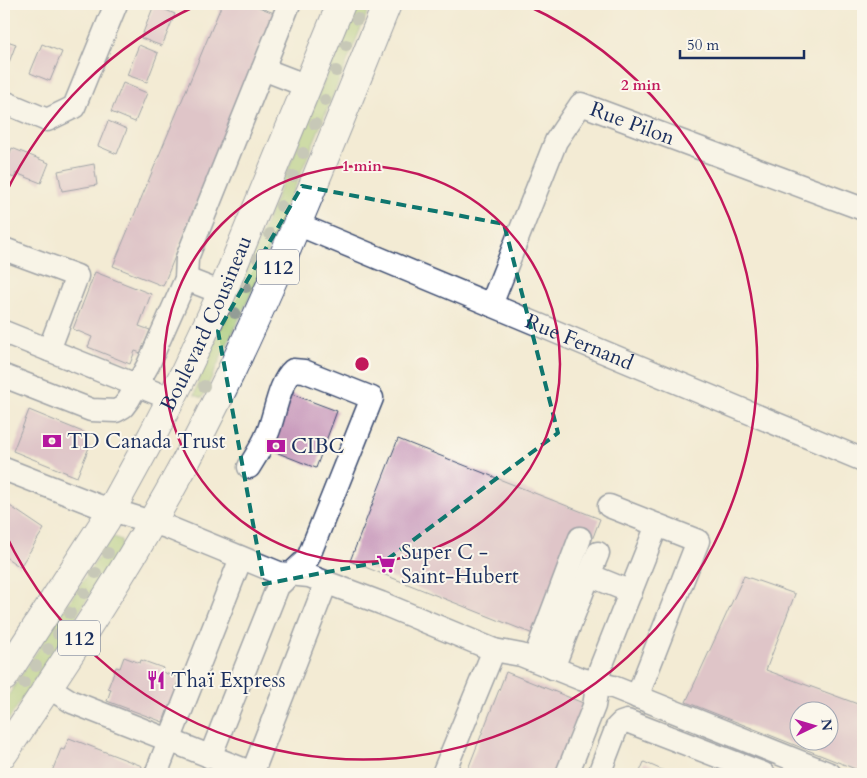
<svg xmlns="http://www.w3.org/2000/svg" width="867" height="778" viewBox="0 0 867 778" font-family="Cardo,serif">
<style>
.green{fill:#a2c772;stroke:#5e7b68}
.building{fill:#c798bb;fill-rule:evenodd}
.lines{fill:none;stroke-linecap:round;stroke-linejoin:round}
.minor-casing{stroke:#3b4b70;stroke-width:25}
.major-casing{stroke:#3b4b70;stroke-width:30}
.minor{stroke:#fff;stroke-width:22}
.major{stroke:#fff;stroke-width:28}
.tree{fill:#939d96}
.marked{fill:none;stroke:#0f766e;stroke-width:4;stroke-dasharray:10 6;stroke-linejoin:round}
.ring{fill:none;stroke:#c2185b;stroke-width:2.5}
.labels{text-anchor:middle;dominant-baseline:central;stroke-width:4;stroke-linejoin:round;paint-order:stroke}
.shield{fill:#fbf7ec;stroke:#5e6b89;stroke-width:1}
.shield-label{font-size:20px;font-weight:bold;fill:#1b2f5e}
.street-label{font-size:21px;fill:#1b2f5e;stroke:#fbf7ec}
.poi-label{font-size:21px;fill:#1b2f5e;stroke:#fbf7ec;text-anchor:start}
.centre{fill:#c2185b;stroke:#fbf7ec;stroke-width:2.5}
.ring-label{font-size:15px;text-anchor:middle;font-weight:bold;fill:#c2185b;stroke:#fbf7ec;stroke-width:4;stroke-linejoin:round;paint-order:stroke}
</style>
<rect width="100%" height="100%" fill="#fbf7ec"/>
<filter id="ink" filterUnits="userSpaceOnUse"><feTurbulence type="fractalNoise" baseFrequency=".02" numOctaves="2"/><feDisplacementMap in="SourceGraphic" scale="10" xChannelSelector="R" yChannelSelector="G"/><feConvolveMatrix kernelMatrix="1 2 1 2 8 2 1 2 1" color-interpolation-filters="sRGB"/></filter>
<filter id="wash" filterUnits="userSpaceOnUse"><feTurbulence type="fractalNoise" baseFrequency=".0096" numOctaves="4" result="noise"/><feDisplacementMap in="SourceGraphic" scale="20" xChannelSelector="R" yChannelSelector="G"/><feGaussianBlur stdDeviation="1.12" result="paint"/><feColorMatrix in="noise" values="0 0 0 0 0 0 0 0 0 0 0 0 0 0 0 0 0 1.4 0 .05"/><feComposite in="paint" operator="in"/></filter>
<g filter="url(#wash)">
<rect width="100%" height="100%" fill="#f3ebd4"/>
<path class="green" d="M356 4H371L249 298 202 398 194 395 204 364 242 281Z
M114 537 121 540V547L4 727V702L111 538Z"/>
<g id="blocks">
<path class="building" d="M222 4H251L274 13 163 286 113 266Z
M154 5 175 14 162 46 141 38Z
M4 40 16 44 8 65 4 63Z
M42 44 62 52 50 81 30 73Z
M139 45 158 53 147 82 127 75Z
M123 83 147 93 135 122 111 112Z
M108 121 127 129 117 154 98 146Z
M12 148 49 163 41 183 16 173 14 178 5 174 7 169 4 168Z
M94 164 97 185 62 191 58 171Z
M95 272 151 294 139 326 150 330 141 353 135 351 130 364 88 347 92 337 73 329Z
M289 393 337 411 316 468 268 449Z
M29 410 85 433 84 437 88 439 86 444 90 445 77 477 13 451Z
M398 439 600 519 590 545 580 538 533 634 350 561Z
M4 502 44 529 20 567 4 556Z
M744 576 795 594 766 670 863 706V772L686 702ZM800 710H830V740H800Z
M124 657 140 663 141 660 163 668 162 672 179 678 175 689 179 690 170 712 167 711 163 722 107 701 111 689 108 688 116 667 120 668Z
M506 672 583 703 555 774H466Z
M69 738 142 766 139 774H51L61 749 64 750Z
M644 762 671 774H639Z"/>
</g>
</g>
<g filter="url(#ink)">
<use href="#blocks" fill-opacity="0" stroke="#3b4b70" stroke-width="1"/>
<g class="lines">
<g class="minor-casing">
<g id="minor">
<path d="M263 69 307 86"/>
<path d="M4 102 47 120 74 107 116 4"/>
<path id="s1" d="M297 224 863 460"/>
<path d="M4 249 77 276 49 350"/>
<path d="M186 279 222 293"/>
<path id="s2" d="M491 305 556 141 581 104 863 209"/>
<path d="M4 332 171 399"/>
<path d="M4 376 91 410 116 411 123 407 129 399 148 365 186 279 187 258 289 4"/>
<path d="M4 469 96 505 167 527 279 573 309 576 381 603 494 650 521 655 581 679 613 687 830 774"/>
<path d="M609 506 698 541 637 697"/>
<path d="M589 575 598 553"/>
<path d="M534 660 580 538"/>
<path d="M553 668 589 575 631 592"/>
<path d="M48 687 72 702 255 774"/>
<path d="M210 757 278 586 308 558 372 398 304 371 293 370C279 382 275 415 268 432 263 445 256 456 249 467"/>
<path d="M156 774 241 558"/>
<path d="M252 774 326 583"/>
<path d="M443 774 494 650"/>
<path d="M567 774 594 706 600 669 657 525"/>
<path d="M599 774 617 727 621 723 627 721 764 774"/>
</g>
</g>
<g class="major-casing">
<g id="major">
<path id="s3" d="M4 677 106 520 152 436 185 372 222 293 341 4"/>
<path d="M4 753C67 659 130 565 184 465 263 317 324 159 387 4"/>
</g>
</g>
<use href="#minor" class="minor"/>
<use href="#major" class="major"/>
</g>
<g class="tree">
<circle cx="357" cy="19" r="6"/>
<circle cx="346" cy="45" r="6"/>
<circle cx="336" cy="71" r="6"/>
<circle cx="325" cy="100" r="6"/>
<circle cx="315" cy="124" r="6"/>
<circle cx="303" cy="153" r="6"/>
<circle cx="293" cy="176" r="6"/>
<circle cx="281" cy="206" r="6"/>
<circle cx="270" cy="234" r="6"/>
<circle cx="258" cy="259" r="6"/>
<circle cx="246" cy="287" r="6"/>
<circle cx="235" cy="313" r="6"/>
<circle cx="204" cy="386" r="6"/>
<circle cx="108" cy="553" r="6"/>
<circle cx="96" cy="573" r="6"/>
<circle cx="84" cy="593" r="6"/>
<circle cx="70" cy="613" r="6"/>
<circle cx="58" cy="634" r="6"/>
<circle cx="48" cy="649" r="6"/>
<circle cx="36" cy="666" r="6"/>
<circle cx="24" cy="683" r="6"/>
</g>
</g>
<path d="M0 0H867V778H0ZM302 186 504 224 558 433 385 561 264 584 218 331Z" fill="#f3ebd4" fill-opacity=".55" fill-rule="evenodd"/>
<path class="marked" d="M302 186 504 224 558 433 385 561 264 584 218 331Z"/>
<g class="ring">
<circle cx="362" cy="364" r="198"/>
<path d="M4 197A395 395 0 0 1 198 5M526 5A395 395 0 1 1 4 531"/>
</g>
<defs>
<g id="bank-bare" transform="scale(1.5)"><path d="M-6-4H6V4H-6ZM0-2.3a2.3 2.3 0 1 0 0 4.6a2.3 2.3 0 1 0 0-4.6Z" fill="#b5179e" stroke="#fbf7ec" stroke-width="2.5" paint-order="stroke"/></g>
<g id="supermarket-bare" transform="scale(1.5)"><path d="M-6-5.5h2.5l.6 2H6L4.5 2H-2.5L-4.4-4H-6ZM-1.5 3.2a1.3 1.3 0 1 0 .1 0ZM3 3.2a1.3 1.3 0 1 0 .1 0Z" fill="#b5179e" stroke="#fbf7ec" stroke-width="2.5" paint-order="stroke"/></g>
<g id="restaurant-bare" transform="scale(1.5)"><path d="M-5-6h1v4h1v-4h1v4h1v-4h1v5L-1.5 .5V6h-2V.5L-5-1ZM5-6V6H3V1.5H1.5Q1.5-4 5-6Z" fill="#b5179e" stroke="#fbf7ec" stroke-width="2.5" paint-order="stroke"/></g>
</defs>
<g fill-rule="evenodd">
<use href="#bank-bare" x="52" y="441"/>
<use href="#bank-bare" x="276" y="446"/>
<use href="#supermarket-bare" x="386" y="564"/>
<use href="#restaurant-bare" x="156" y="680"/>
</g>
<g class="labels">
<g class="shield">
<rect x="257" y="249.5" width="42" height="35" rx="4"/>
<rect x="58" y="620.5" width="42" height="35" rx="4"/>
</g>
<g class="shield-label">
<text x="278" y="267">112</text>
<text x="79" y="638">112</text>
</g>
<g class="street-label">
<text stroke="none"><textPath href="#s2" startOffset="276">Rue Pilon</textPath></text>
<text stroke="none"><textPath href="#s3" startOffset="408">Boulevard Cousineau</textPath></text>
<text stroke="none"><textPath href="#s1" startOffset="306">Rue Fernand</textPath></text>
</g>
<g class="poi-label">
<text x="67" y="441">TD Canada Trust</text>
<text x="291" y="446">CIBC</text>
<text x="401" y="552">Super C -<tspan x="401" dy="24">Saint-Hubert</tspan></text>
<text x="171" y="680">Thaï Express</text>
</g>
</g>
<circle cx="362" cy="364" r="8" class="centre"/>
<g class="ring-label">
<text x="641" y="90">2 min</text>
<text x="362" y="171">1 min</text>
</g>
<rect width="867" height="778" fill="none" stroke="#fbf7ec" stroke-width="20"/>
<g transform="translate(814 726) rotate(85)"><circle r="24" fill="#fbf7ec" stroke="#a1a7b3"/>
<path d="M0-4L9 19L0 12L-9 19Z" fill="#b5179e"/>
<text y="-8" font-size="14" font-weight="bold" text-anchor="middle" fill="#1b2f5e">N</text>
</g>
<path d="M680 50v8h124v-8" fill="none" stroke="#1b2f5e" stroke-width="2.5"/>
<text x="687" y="50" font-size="15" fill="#1b2f5e" stroke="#fbf7ec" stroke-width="4" paint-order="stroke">50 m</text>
</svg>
